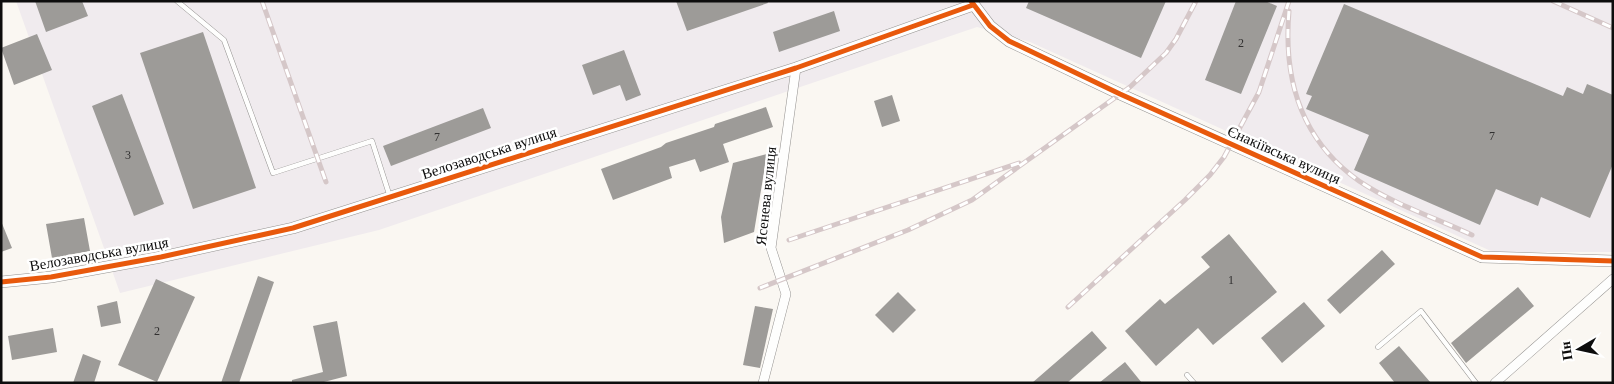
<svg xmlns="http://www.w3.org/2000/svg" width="1614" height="384" viewBox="0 0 1614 384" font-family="Georgia,serif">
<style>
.industrial{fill:#f0ebee}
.building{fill:#9d9b98}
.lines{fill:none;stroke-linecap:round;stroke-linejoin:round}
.service-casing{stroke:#949290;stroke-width:5.5}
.minor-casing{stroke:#949290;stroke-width:10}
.tertiary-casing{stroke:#949290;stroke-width:12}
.service{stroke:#fefefd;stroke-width:4.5}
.minor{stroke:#fefefd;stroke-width:9}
.tertiary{stroke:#fefefd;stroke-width:11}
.rail-casing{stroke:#d5c7c8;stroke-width:5}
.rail{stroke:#fff;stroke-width:3;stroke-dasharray:9;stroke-linecap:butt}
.cycleway-casing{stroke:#fff;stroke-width:8}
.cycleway{stroke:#e8590c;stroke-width:5}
.labels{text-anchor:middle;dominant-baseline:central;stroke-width:5;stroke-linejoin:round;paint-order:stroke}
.number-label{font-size:12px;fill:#313030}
.street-label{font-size:15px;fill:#0d0d0d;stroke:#fff}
</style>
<rect width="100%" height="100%" fill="#faf7f2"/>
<path class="industrial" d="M16 1H1613V252H1493L1030 42 977 27 379 230 120 293Z"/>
<path class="building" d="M35 1H82L88 16 46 32Z
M676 1H767L768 3 687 31Z
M1029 1H1166L1141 58 1026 8Z
M1236 1H1265L1277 6 1241 94 1205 80Z
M1344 4 1563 96 1567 87 1583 94 1587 84 1613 95V164L1590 218 1541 197 1538 206 1496 189 1480 225 1354 170 1369 135 1306 109 1312 96 1306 94Z
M834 11 840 31 779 52 773 32Z
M203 32 256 188 193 209 140 53Z
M37 34 52 70 14 85 1 48Z
M624 50 641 95 626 101 620 85 593 95 582 65Z
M122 94 164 204 134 216 92 106Z
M892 95 900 121 882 127 874 101Z
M766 107 773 127 723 144 729 162 700 172 695 159 669 167 672 178 613 200 601 169 661 147 666 143 714 127 715 124Z
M483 108 491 128 391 166 383 146Z
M767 154 754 232 724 243 721 217 733 163Z
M84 218 90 251 52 258 46 224Z
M1 221 12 248 1 252Z
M1229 234 1277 292 1213 345 1198 328 1156 366 1125 331 1160 299 1165 304 1210 267 1201 257Z
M1382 250 1395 264 1340 314 1327 300Z
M258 276 274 282 239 383H221Z
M156 279 195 297 157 382 118 365Z
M1518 287 1534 306 1466 363 1451 343Z
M898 292 916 310 893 333 875 315Z
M117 301 121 323 101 327 97 306Z
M1304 302 1325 326 1282 363 1261 338Z
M755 306 773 309 760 368 743 365Z
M337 321 347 376 320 383H292V380L323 372 313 326Z
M53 328 57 352 12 360 8 336Z
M1092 331 1107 348 1067 383H1032Z
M1399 346 1431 383H1395L1379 363Z
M83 354 101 361 94 383H73Z
M1125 362 1142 383H1099Z"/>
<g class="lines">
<g class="service-casing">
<path id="service" d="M177 1 224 40 273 173 372 141 390 197
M1378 347 1421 311 1476 383
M1187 375 1194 383"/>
</g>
<g class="minor-casing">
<path id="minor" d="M763 383 786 294 771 248 796 68
M1495 383 1613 279"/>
</g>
<g class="tertiary-casing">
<path id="tertiary" d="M971 1 990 26 1009 41 1120 94 1482 257 1613 261
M1 282 51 277 161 257 293 228 796 68 973 5"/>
</g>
<use href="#service" class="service"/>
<use href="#minor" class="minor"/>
<use href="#tertiary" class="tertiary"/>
<g class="rail-casing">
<path id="rail" d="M262 1 326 182
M1553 1 1613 28
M1289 11C1283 80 1301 140 1359 181 1393 204 1436 218 1472 235
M789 240 1019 163
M760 288 908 230 972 200 1130 87 1166 53 1176 39 1196 1
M1068 307 1185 200 1210 175 1224 157 1259 92 1289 1"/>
</g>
<use href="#rail" class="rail"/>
<g class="cycleway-casing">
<path id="cycleway" d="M971 1 990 26 1009 41 1120 94 1482 257 1613 261
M1 282 51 277 161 257 293 228 796 68 973 5"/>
</g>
<use href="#cycleway" class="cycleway"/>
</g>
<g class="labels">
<g class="number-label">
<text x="1241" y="43">2</text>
<text x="1492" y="136">7</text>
<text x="437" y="137">7</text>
<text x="128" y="155">3</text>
<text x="1231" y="280">1</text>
<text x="157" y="331">2</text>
</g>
<g class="street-label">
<text transform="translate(489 153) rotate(-18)">Велозаводська вулиця</text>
<text transform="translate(1284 155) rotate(24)">Єнакіївська вулиця</text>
<text transform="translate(766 196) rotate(-84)">Ясенева вулиця</text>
<text transform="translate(99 254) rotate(-10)">Велозаводська вулиця</text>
</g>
</g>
<rect width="1614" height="384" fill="none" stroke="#0d0d0d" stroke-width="5"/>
<g transform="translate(1579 349) rotate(261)" stroke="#ffffff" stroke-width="4" paint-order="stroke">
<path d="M0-4L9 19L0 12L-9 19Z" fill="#0d0d0d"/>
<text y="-8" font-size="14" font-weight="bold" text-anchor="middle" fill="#0d0d0d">Пн</text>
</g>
</svg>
